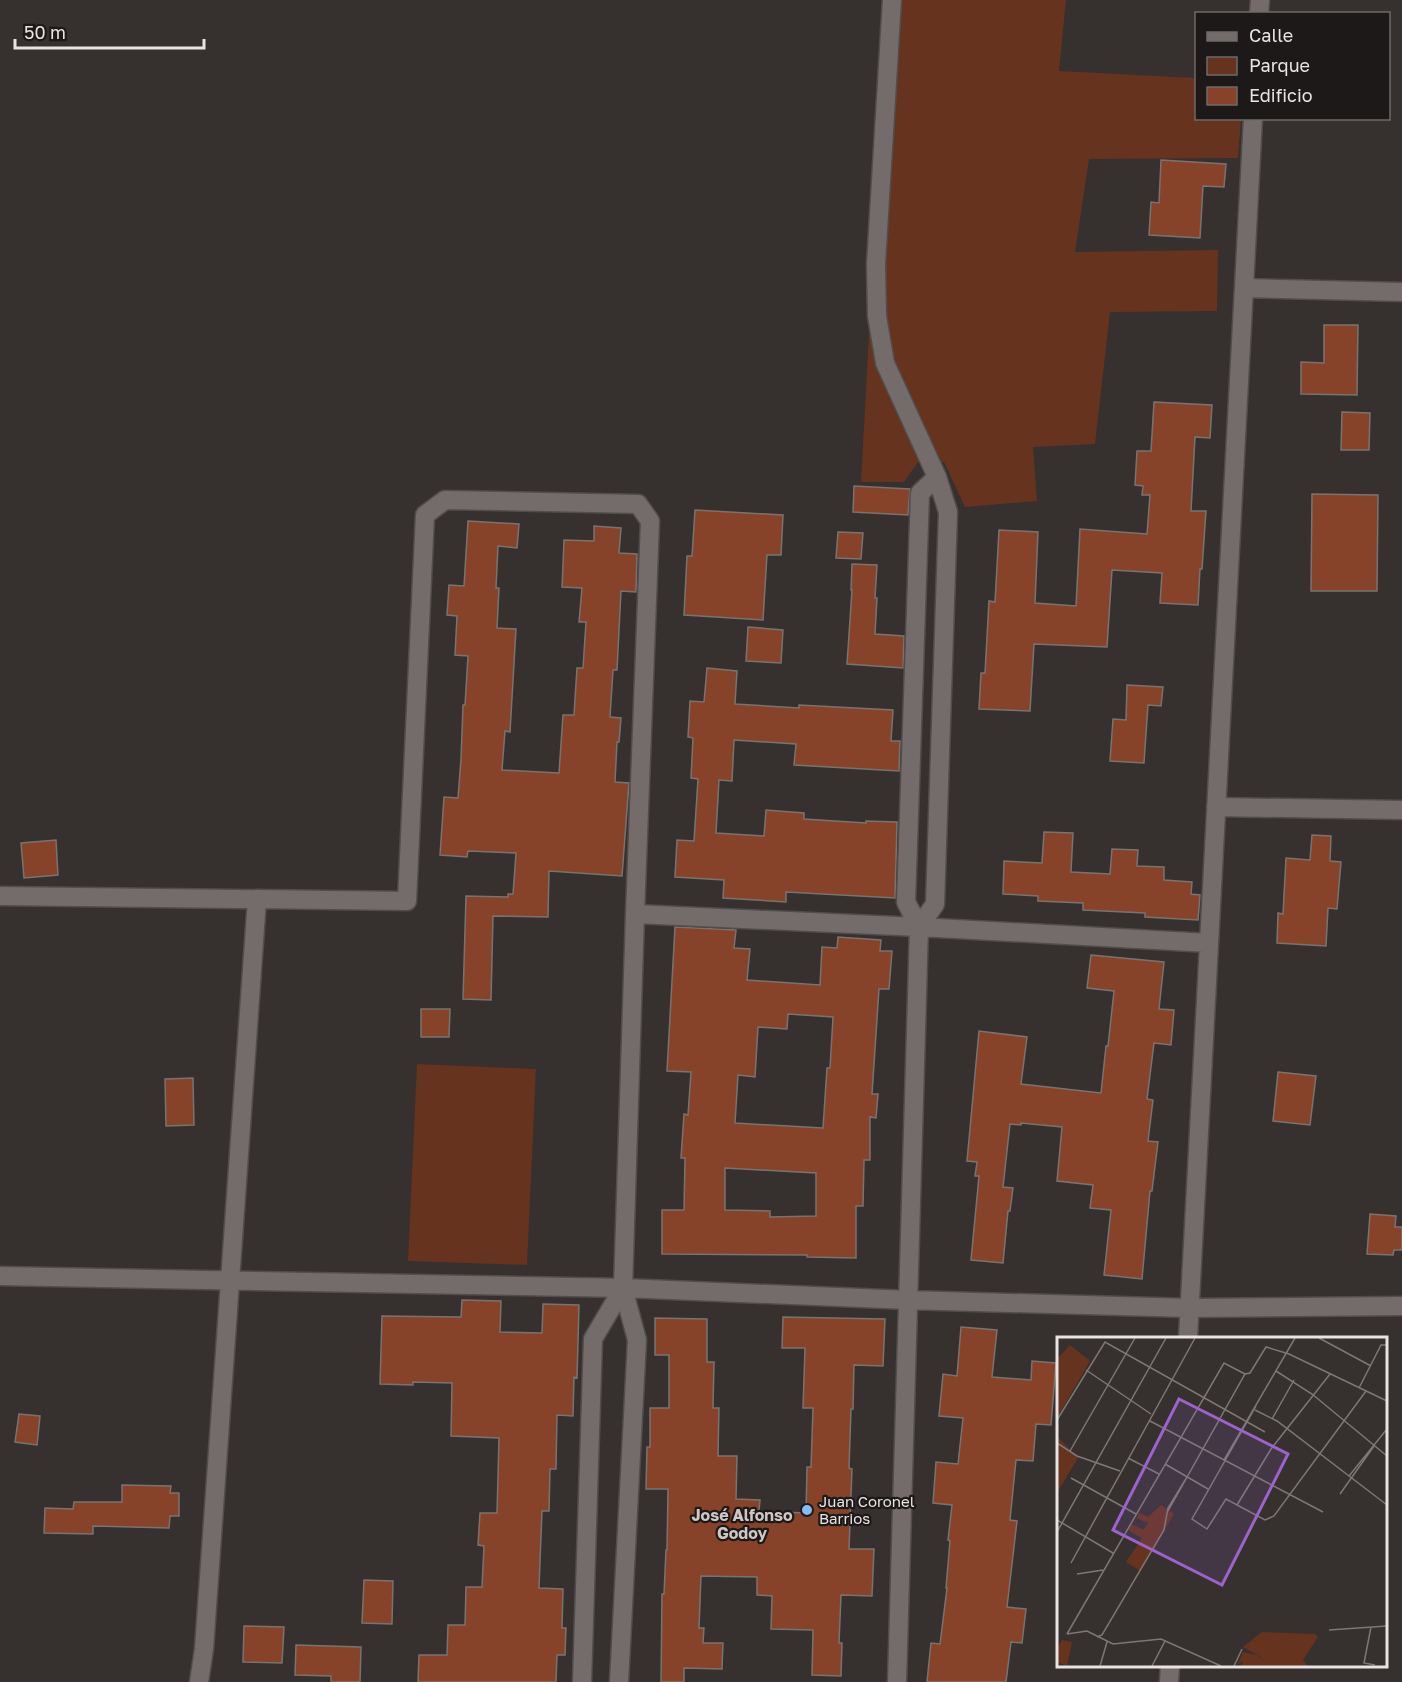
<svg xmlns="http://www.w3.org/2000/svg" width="1402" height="1682" viewBox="0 0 1402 1682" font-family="'Golos Text',sans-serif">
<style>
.green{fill:#66331f}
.building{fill:#874329;stroke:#797370;stroke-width:1.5;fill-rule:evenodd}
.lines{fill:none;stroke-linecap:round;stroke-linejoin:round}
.street-casing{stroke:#524d4c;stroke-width:21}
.street{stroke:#736c6a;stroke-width:18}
.poi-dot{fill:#82bcfa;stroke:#1c1918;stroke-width:2}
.labels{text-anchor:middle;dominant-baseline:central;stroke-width:4.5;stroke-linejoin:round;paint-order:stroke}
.poi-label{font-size:15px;fill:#e8e4e3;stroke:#1c1918;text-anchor:start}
.neighbourhood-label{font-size:16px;font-weight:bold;fill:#cec7c4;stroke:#1c1918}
.inset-road{fill:none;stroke:#7d7876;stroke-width:1.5}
.view{fill:#9c63ca;fill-opacity:0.15;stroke:#9c63ca;stroke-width:3}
.inset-edge{fill:none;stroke:#e8e4e3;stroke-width:3}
</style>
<rect width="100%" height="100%" fill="#36302e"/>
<path class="green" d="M887 0H1066L1059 71 1196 78V118L1241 119 1238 158 1089 159 1075 252 1218 250 1217 311 1110 312 1095 444 1033 447 1037 501 965 507 944 462H918L904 482H861Z
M417 1064 536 1069 527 1265 408 1261Z"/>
<path class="building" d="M1161 160 1226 164 1224 187 1203 186 1200 238 1149 235 1151 202 1159 203Z
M1324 325H1358L1357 395 1301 394V362L1324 363Z
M1154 402 1212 405 1210 438 1195 437 1191 511H1206L1202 569H1200L1198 605 1160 603 1162 573 1112 570 1107 647 1034 644 1030 711 979 709 981 673H985L989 601 995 602 999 530 1038 532 1035 603 1076 606 1080 529 1147 534 1150 495H1142L1143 486 1135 485 1137 451H1151Z
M1342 412 1370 413 1369 450H1341Z
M854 486 910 489 908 515 853 512Z
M1312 494 1378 495 1377 591H1311Z
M695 510 783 515 781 555H767L763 620 684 615 687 556H692Z
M468 521 519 524 517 548 498 546 496 588H499L497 628 516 629 510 732 505 731 502 770 559 773 563 715H574L577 668H583L586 622H579L582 588 562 587 564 540 594 541V526L621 528 619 553 637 554 636 592 621 591 617 670H613L610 717 621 718 619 742H617L615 782 629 783 622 876 549 871 548 917 493 916 491 1000 463 999 466 896 508 897V894H513L516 853 468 851 467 857 440 855 444 797 458 798 461 759 463 705H465L468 656 455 655 457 616 447 615 449 585 464 586Z
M838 532 863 533 861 559 836 558Z
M852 564 877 565 875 598H877L875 634 904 636 903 668 847 664 852 590H851Z
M748 627 783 630 781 663 746 661Z
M707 668 737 671 735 704 799 708V705L893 710 891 741H900L899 771 794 765 796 744 734 740 732 781 719 780 716 833 764 836 766 810 804 813V819L866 823V821L897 822 895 898 786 892V902L723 898 724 880 675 877 677 840 694 841 698 779 691 778 693 738 688 737 690 701 704 702Z
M1127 685 1163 687 1161 706 1148 705 1144 763 1110 761 1113 719 1126 720Z
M1044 832 1073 833 1071 872 1110 874 1112 849 1138 850 1137 866 1164 867V880L1192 882 1191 894 1200 895 1198 920 1145 917V913L1083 910V903L1038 901V896L1003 894 1004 861 1042 863Z
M1312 835 1331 836 1330 861 1341 862 1337 909 1328 908 1326 946 1277 943 1278 913 1283 914 1286 858 1310 860Z
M56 840 58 875 24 878 21 843Z
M675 927 736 930 734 948 750 949 747 980 820 985 822 947 837 948 838 937 881 940 880 951H892L889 989H879L872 1094H878L876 1118 870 1117V1160H864L863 1206H856V1258L807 1257V1255L662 1254V1210H684L685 1158H681L684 1114 688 1115 691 1072 667 1071ZM788 1014 833 1017 830 1068H827L823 1128 735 1123 738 1075 755 1077 758 1027 787 1029ZM725 1168 816 1173V1216L770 1217V1211L725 1210Z
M1091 955 1164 962 1159 1009 1174 1010 1171 1045 1154 1043 1147 1099 1153 1100 1148 1141 1158 1142 1152 1191H1150L1142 1279 1104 1275 1111 1210 1090 1208 1093 1185 1057 1181 1062 1127 1021 1123V1125L1010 1124 1003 1187 1013 1188 1010 1211H1008L1003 1263 971 1260 979 1176H975L977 1162 967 1161 979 1031 1027 1037 1021 1084 1101 1093 1106 1046H1108L1114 991 1087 988Z
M421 1009H450L449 1037H421Z
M1278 1072 1316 1076 1310 1125 1273 1121Z
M193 1078 194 1125 166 1126 165 1079Z
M1370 1214 1396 1216 1395 1227H1402V1250H1394L1393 1255 1367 1254Z
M462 1300 501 1301 500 1332 542 1333 543 1304 579 1305 577 1378 574 1377 573 1416 557 1415 556 1469H550L549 1511H542L539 1588 563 1589 562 1628H566L565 1655H557L556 1682H418L419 1655H447L448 1625H465L466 1587H482L484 1546 478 1545 480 1513H497L499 1438 451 1436 452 1383 413 1382V1385L380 1384 382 1316 461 1317Z
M783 1317 885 1319 883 1366 854 1365 853 1409H851L849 1468 852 1469 849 1549H874L872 1596 841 1595 839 1643H842L841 1676 812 1675 813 1630 771 1629 772 1596 757 1595V1577L701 1576 699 1628H704L703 1643H723L722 1669 684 1668V1682H661L662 1594H664L666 1550H667L668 1489H646L647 1447H650V1408H669V1355H655V1318L707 1319V1362H714L713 1408H719L718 1456H737L736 1499 760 1500 759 1511 806 1513 807 1467H811L813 1408H803L805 1348H782Z
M961 1327 997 1330 992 1377 1031 1380 1032 1361 1056 1363 1051 1425 1036 1424 1033 1461 1016 1460 1010 1520 1017 1521 1007 1607 1026 1609 1022 1643 1011 1642 1006 1682H927L931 1643 940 1644 947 1588H946L950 1541 948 1540 952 1505 933 1503 936 1462 958 1464 963 1418 939 1416 943 1374 957 1376Z
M19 1414 40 1416 37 1445 15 1442Z
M122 1485 171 1486 170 1493H179V1516H170L169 1528 93 1526V1534L44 1533 45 1508 73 1509 74 1502H122Z
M364 1580 393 1581 392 1624 362 1623Z
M244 1626 284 1627 282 1663 243 1662Z
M296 1645 361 1647 360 1682H331V1676L295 1675Z"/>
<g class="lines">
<g class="street-casing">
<path id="street" d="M892 0 876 264 877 316 885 363 937 477 948 512 935 904 919 927
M1259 14 1260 0
M1244 288 1402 292
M1216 807 1402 810
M0 896 407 901 425 515 445 500 638 504 650 521 635 914 623 1288 637 1340 619 1682
M635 914 919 927 1209 943
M0 1276 623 1288 908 1300 1189 1308 1402 1306
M1188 1338 1253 118
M199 1682 204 1649 257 899
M582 1682 593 1339 623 1288
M897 1682 919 927 906 902 920 493 937 477
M1169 1682 1170 1666"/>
</g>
<use href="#street" class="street"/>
</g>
<circle class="poi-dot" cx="807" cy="1510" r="6"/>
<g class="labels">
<g class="poi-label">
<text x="819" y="1501">Juan Coronel<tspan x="819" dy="17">Barrios</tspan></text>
</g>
<g class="neighbourhood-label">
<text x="742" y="1515">José Alfonso<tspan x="742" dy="18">Godoy</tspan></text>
</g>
</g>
<g transform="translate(1057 1337)">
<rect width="330" height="330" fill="#36302e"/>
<path d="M13 8 33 24 0 81V22ZM0 99 21 121 0 156ZM104 168 117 177 83 234 69 225 85 201 71 193 75 187 86 193 91 186 80 181 82 176 91 180ZM205 295 258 297 261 300 246 323 251 329H184L186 324 181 327 186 315 200 318 208 326 202 319 186 310ZM5 303 15 305 10 329 0 325V311Z" fill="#66331f"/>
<path class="inset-road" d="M262 1 314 29M29 33 94 77M219 34 255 57 330 119M302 51 324 8H330M199 69 135 182 150 192 169 162 208 183 217 179 309 54M198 73 220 84 330 168M215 82 237 43M0 83 48 5 208 95M93 84 266 175M0 106 20 119 63 134M13 114 78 1M71 121 102 137M167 123 238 1M108 127 151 152M292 139 330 92M14 141 79 177M283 157 317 109M180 168 214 112 273 37M111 174 188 37 193 36 209 10 232 17 330 64M0 183 56 216M0 195 109 1M14 226 138 1M20 237 46 233M314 290 307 326 318 328M272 293 330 289M10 297 167 26 188 37M10 297 30 294 56 307 104 302 164 329M40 300 45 298 107 193 111 171 130 140M43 329 50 305M95 329 108 304M177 329 185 312"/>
<path class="view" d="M122 62 231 117 165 248 56 193Z"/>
<rect width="330" height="330" class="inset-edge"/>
</g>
<rect x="1195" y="12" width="195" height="108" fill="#1c1918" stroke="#6e6a69" stroke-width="1.5"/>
<rect x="1207" y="32" width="30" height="9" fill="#736c6a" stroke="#6e6a69" stroke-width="1.5"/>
<text x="1249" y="42" font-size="18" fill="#e8e4e3">Calle</text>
<rect x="1207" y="57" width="30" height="18" fill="#66331f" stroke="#6e6a69" stroke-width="1.5"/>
<text x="1249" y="72" font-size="18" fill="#e8e4e3">Parque</text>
<rect x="1207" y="87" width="30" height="18" fill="#874329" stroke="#6e6a69" stroke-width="1.5"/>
<text x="1249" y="102" font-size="18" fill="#e8e4e3">Edificio</text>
<path d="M15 39v9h189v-9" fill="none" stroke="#e8e4e3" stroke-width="3"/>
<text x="24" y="39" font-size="18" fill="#e8e4e3" stroke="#1c1918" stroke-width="4.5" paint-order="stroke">50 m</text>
</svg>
